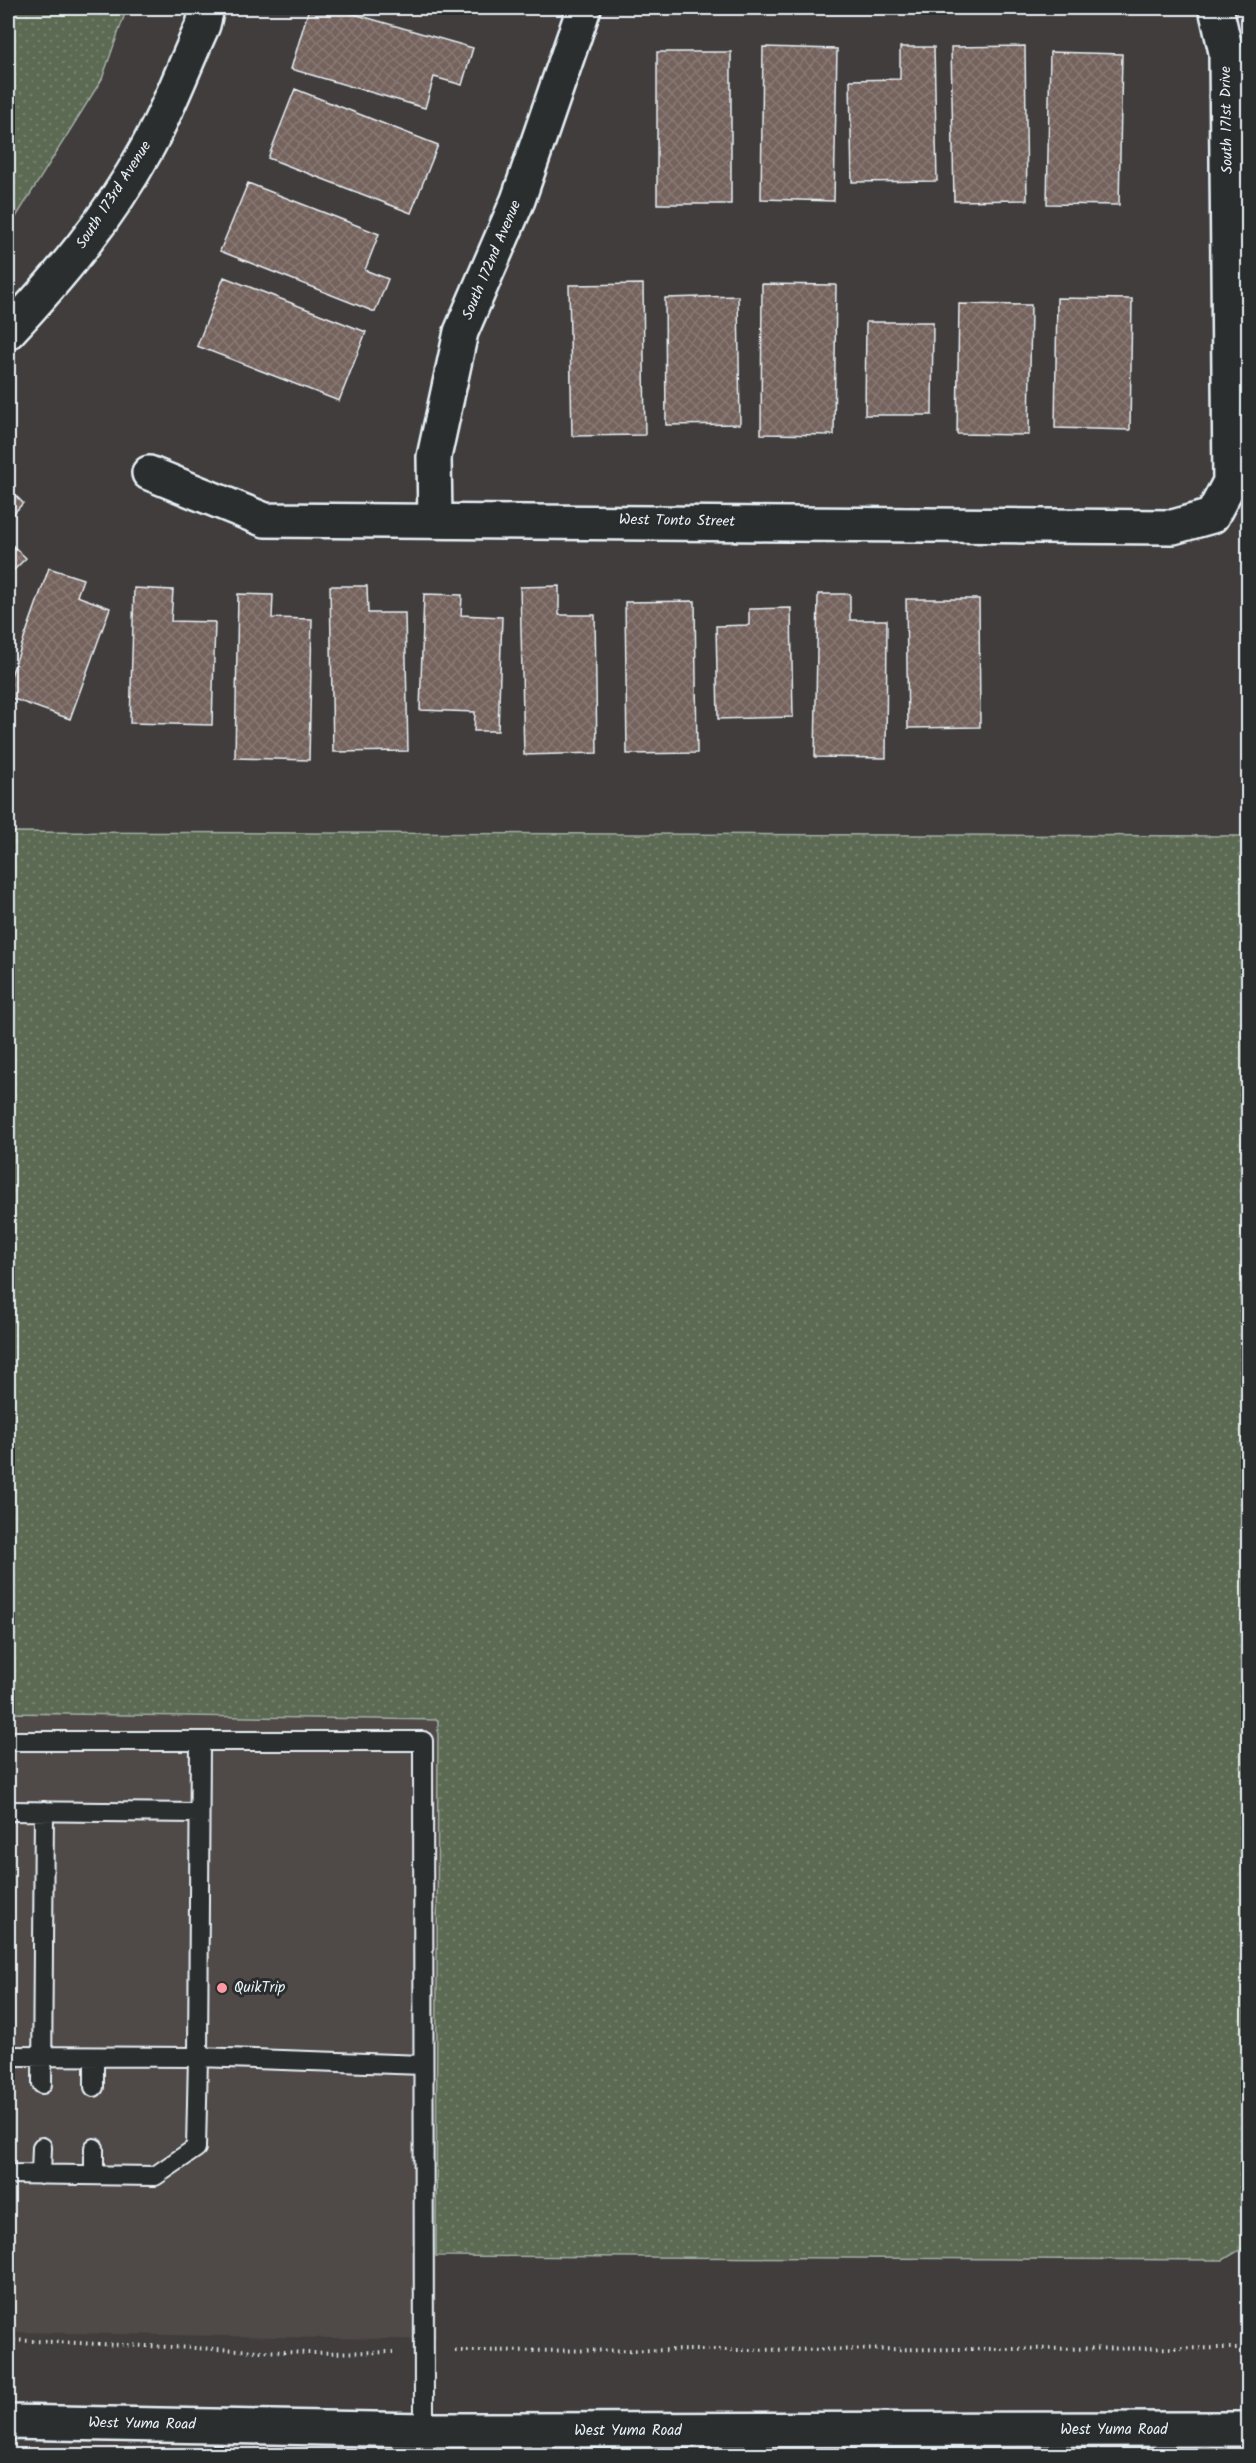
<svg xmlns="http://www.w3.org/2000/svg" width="1256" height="2463" viewBox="0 0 1256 2463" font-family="Kalam,sans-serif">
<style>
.built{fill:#504846}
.grass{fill:url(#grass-dots);stroke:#a2aea6;stroke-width:1.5}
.building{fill:url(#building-cross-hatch);stroke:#e8f1f8;stroke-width:1.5}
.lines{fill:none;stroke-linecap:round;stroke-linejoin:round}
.lane-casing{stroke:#e8f1f8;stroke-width:22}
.street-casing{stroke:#e8f1f8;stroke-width:38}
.secondary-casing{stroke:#e8f1f8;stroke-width:38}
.path{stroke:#e8f1f8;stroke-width:4;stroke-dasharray:1.5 4.5;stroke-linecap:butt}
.lane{stroke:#2a2d2e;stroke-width:18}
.street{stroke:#2a2d2e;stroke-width:33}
.secondary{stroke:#2a2d2e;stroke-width:33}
.poi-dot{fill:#ff9aa2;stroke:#2a2d2e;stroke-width:2}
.labels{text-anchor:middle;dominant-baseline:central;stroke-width:6;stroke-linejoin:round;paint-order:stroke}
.street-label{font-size:15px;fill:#e8f1f8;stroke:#2a2d2e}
.poi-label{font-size:15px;fill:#e8f1f8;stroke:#2a2d2e;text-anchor:start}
</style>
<defs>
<pattern id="grass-dots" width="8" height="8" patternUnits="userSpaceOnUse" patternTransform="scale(1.5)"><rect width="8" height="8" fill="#5c6b53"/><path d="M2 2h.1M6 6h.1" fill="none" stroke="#73816c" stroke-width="1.8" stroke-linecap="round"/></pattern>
<pattern id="building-cross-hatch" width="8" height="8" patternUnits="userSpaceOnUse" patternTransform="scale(1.5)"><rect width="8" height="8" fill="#74625c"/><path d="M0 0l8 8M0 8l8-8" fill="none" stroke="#887974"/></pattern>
</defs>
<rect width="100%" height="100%" fill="#403d3c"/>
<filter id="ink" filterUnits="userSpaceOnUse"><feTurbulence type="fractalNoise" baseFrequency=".0167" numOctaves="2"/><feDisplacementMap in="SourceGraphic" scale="12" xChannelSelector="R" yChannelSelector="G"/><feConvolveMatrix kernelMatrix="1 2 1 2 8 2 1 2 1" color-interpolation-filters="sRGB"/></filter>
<g filter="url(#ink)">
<path class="built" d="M8 1713 438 1720 436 2340 8 2332Z"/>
<path class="grass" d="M8 8H127L102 79 8 230Z
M8 832 1248 836V2245L1223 2260 436 2256 438 1720 8 1713Z"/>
<path class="building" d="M309 8H333L473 48 462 85 434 77 425 108 291 69Z
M1025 46 1027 200 954 201 951 47Z
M763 47 837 49 834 201 761 199Z
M900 47H934L937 181 852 182 850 80 900 79Z
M657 52H731V204H657Z
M1050 52 1122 54 1119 205 1047 204Z
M295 89 438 145 411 213 268 158Z
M248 183 379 234 365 270 388 279 375 312 220 251Z
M224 277 366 332 339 401 197 346Z
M643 284 645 435 572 436 569 285Z
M762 284 836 285 834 435 761 434Z
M738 296 740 424 666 425 665 298Z
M1057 298 1132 299 1130 430 1055 428Z
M959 304 1031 305 1029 435 957 434Z
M866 322H933L932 415H865Z
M8 488 23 503 8 520Z
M8 541 26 558 8 576Z
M49 568 83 579 77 596 110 608 70 719 8 697V684Z
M330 586H367L368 613H405L408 751 333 752Z
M559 586V615H595L597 753 524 755 520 587Z
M134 588 173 590 171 621 215 622 212 725 130 723Z
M238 594 273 595 272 618 312 619 309 760 235 758Z
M424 594 462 595 461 615 502 617 498 731H474L475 712 420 710Z
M818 594H850V620H887L886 758 815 757Z
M906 599H979L980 727 908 728Z
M695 601 697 753 627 754 625 602Z
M791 608 793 717 718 719 716 626 749 625V609Z"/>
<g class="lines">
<g class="lane-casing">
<path id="lane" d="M8 1741H423L424 2430
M200 1741 198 2057 423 2065
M8 1811 199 1813
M8 2056 198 2057 196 2148 155 2176 8 2174
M94 2057V2087
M42 2084 44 1811
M94 2148V2175
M41 2175 42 2147"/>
</g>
<g class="street-casing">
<path id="street" d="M149 473 265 520 1173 527 1212 516 1230 482 1226 52 1216 8
M435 519 434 457 461 332 518 200 584 8"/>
</g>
<g class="secondary-casing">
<path id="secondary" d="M8 332C60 276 109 218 146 150 168 111 184 66 203 25L207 8
M8 2422 424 2430 1248 2429"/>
</g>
<path class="path" d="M8 2340 308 2353 393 2352
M455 2351 1248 2348"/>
<use href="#lane" class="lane"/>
<use href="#street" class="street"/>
<use href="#secondary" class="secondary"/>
</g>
</g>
<circle class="poi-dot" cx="222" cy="1988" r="6"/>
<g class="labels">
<g class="street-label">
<text transform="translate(1227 120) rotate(-91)">South 171st Drive</text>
<text transform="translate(114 195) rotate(-57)">South 173rd Avenue</text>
<text transform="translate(492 260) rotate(-67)">South 172nd Avenue</text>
<text transform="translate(677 521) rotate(1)">West Tonto Street</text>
<text transform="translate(142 2424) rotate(1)">West Yuma Road</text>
<text x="1114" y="2430">West Yuma Road</text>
<text x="628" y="2431">West Yuma Road</text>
</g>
<g class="poi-label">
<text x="234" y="1988">QuikTrip</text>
</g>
</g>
<rect width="1256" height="2463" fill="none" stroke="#2a2d2e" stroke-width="30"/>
<rect x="15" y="15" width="1226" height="2433" fill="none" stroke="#e8f1f8" stroke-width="2" filter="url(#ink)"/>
</svg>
